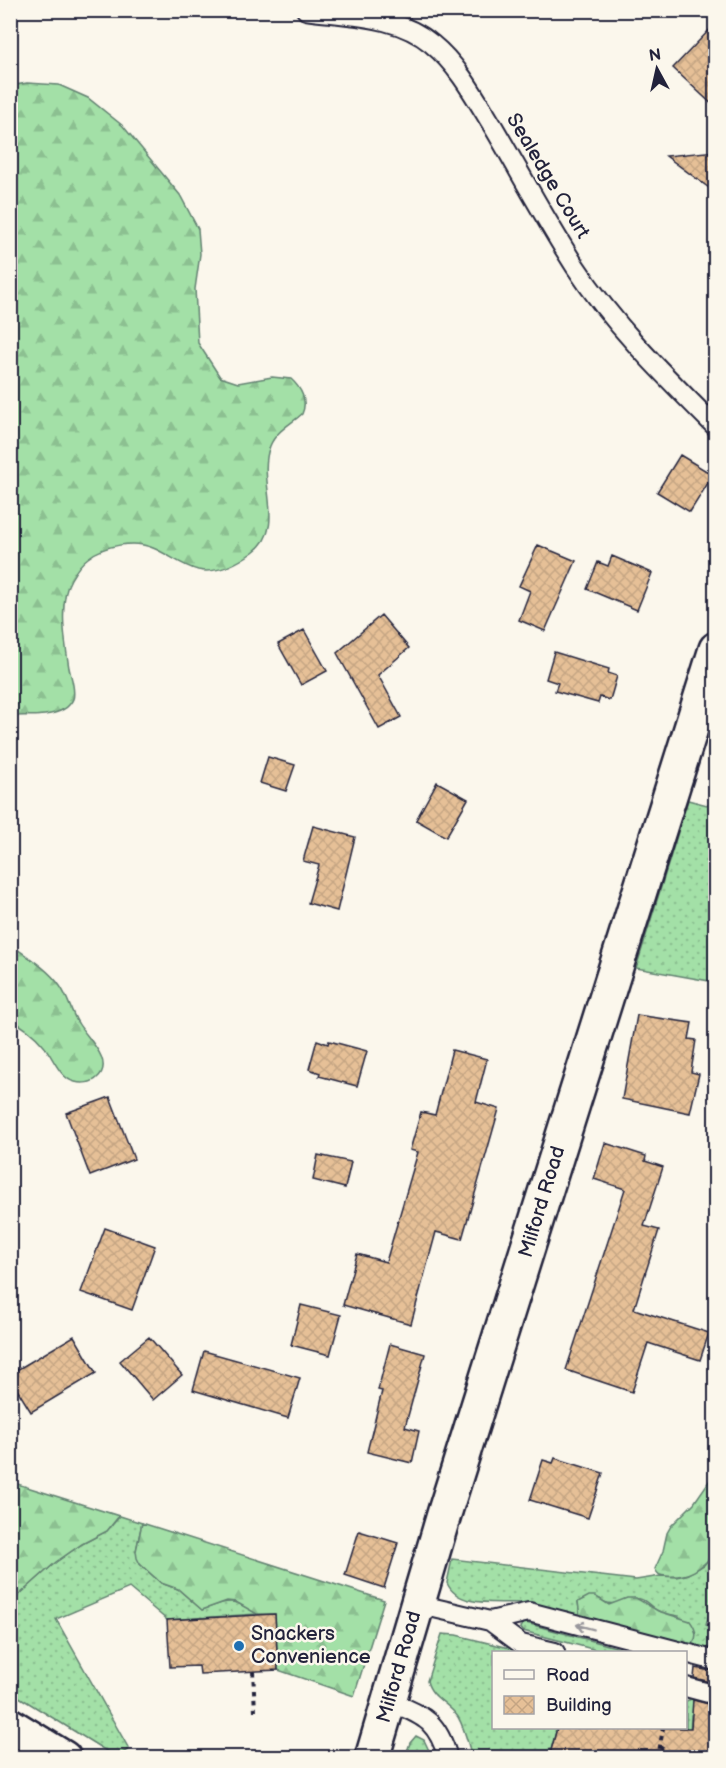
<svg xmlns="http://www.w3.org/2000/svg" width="726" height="1768" viewBox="0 0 726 1768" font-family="'Balsamiq Sans',sans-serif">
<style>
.grass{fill:url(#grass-dots);stroke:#628171;stroke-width:1.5}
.forest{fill:url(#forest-firs);stroke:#628171;stroke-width:1.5}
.building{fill:url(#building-cross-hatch);stroke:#22223b;stroke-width:1.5}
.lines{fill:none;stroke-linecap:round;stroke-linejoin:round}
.service-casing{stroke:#22223b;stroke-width:22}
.minor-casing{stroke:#22223b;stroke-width:38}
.tertiary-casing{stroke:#22223b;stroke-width:38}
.path{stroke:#22223b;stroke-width:4;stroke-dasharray:4.5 4.5;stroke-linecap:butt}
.service{stroke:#fbf7ec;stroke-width:18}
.minor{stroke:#fbf7ec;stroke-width:33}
.tertiary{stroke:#fbf7ec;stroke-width:33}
.oneway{stroke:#99979c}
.poi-dot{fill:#1f6fb2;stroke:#fbf7ec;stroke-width:2}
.labels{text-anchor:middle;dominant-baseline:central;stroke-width:5;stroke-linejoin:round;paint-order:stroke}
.street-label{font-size:20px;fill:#22223b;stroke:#fbf7ec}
.poi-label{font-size:20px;fill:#22223b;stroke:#fbf7ec;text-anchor:start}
</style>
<defs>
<pattern id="grass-dots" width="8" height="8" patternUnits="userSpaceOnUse" patternTransform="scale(1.5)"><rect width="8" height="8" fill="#a3e0a7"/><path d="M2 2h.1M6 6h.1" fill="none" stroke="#8cc091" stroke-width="1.8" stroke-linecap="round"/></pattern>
<pattern id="forest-firs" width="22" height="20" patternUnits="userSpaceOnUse" patternTransform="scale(1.5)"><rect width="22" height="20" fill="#a3e0a7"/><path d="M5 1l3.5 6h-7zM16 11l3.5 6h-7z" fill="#8cc091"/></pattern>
<pattern id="building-cross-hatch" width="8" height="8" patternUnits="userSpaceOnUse" patternTransform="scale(1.5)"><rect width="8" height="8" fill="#e6c097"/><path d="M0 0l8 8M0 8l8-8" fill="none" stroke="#c5a583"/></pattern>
</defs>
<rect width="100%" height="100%" fill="#fbf7ec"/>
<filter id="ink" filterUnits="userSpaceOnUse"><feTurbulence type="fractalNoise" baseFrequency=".0167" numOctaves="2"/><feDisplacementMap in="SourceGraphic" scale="12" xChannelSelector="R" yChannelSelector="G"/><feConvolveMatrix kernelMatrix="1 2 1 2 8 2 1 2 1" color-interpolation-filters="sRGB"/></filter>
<g filter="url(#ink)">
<path class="grass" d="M688 800 715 807V982L636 968Z
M120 1516 142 1523 136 1551 140 1564 161 1583 178 1589 202 1610C230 1600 232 1597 257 1614L167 1620 129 1588 56 1619 129 1749 116 1757 11 1692V1602L56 1562 82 1544 107 1531Z
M715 1552V1596L706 1625 715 1628V1652L688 1645 679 1616C672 1615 663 1614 656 1610 651 1607 646 1600 640 1599 623 1595 615 1611 600 1599L578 1602 580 1616C565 1612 549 1607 534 1604 508 1599 460 1612 447 1583L452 1559 636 1580 661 1576 676 1577 686 1575 704 1565Z
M524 1623H526L634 1652H604L523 1631 520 1627Z
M442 1634 456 1635 525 1652H494V1728H557L549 1757H472C468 1744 465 1729 458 1717 449 1703 431 1698 427 1681Z
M694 1698 715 1700V1717L691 1715 689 1754 663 1743 666 1728H686V1701Z
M416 1736 424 1740 432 1757H405L410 1743Z"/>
<path class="forest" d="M27 83 59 85 88 98 123 126 180 195 198 229 200 254 195 289 198 343 220 377 238 383 272 377 291 379C301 388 308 401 302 414 291 424 276 431 270 446 256 481 288 527 253 552 238 563 217 574 198 570 182 566 168 554 153 548 134 540 104 545 88 558 81 563 75 572 71 579 58 601 65 643 69 668 71 677 76 690 73 699 72 702 67 708 64 709 49 718 27 715 11 716L10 86Z
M11 945C28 957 48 969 60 986 68 997 71 1012 78 1023 86 1037 116 1062 97 1078 92 1083 82 1084 75 1082 59 1078 53 1056 43 1045 35 1035 22 1025 11 1020Z
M715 1440V1552C702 1569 688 1578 666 1576 660 1576 658 1575 655 1569L663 1551 667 1533 671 1526 694 1503 712 1477 715 1468Z
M11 1482 119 1516 107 1531 82 1544 56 1562 11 1602Z
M142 1523 384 1600 354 1696 278 1670 275 1614H257L236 1602 227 1601 202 1610 178 1589 161 1583 140 1564 137 1558 136 1551Z
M589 1596H595L609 1605 627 1598H636L658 1611 690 1621C696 1629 700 1641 688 1645L580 1616 578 1602Z"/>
<path class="building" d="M716 23V108L673 68Z
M716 151V193L666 156Z
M680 455 713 475 690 512 657 492Z
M538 545 576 561 545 631 519 620 530 591 519 586Z
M612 556 652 573 637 610 587 589 598 562 608 566Z
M381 615 409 648 378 675 401 717 379 729 337 653Z
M304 630 327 671 301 685 278 644Z
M554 652 609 669 608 673 617 676 610 700 600 697 598 703 555 691 558 683 546 679Z
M268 757 295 765 286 791 260 783Z
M437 782 468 799 446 837 416 820Z
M313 826 355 837 337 911 308 903 319 865 303 861Z
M637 1015 692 1023 689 1039 696 1040 691 1072 699 1074 690 1113 622 1099Z
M317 1040 328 1044 329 1041 367 1051 357 1086 319 1076 320 1073 309 1069Z
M452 1050 487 1059 476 1102 499 1109 462 1239 436 1232 411 1324 343 1305 357 1254 386 1262 418 1152 410 1150 421 1112 435 1115Z
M110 1097 134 1159 90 1176 66 1113Z
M605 1143 646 1156 645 1161 663 1167 644 1226 659 1230 634 1309 709 1333 700 1360 648 1343 632 1392 566 1370 625 1189 594 1179Z
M318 1155 351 1162 345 1188 313 1180Z
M105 1228 155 1246 132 1310 81 1292Z
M301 1305 341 1315 330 1355 291 1345Z
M74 1336 96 1373 31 1412 10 1378V1374Z
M149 1337 182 1375 153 1400 120 1361Z
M390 1344 425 1354 405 1427 419 1431 412 1463 367 1452 382 1391 378 1390Z
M204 1351 300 1378 288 1418 193 1390Z
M555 1458 603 1473 588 1518 530 1500 543 1460 553 1463Z
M359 1531 398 1543 384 1588 345 1575Z
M275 1614 278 1670 200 1674 199 1666 170 1667 167 1620Z
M695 1668 716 1672V1683L694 1678Z
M693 1700 716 1706V1758H549L557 1728H691Z"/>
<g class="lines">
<g class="service-casing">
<path id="service" d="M306 10C348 16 398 15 432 44 459 66 476 99 494 128 521 174 546 221 575 266 614 326 665 376 716 427
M417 1604 490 1621 521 1644 555 1652
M490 1621 529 1612 682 1652
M686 1653 716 1661
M686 1687 716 1695
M389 1701C423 1716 437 1719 448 1758"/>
</g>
<g class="minor-casing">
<path id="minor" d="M372 1758 445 1511 716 649"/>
</g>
<g class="tertiary-casing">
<path id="tertiary" d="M10 1725 64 1758"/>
</g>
<path class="path" d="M253 1671 255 1711
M659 1747 680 1758
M658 1758 663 1728"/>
<use href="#service" class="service"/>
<use href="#minor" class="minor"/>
<use href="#tertiary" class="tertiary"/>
</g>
<defs><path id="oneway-shaft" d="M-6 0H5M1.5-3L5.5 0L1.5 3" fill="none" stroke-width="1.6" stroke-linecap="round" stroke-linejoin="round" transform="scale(1.5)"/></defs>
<use class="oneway" href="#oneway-shaft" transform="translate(585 1627) rotate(-165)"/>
</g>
<circle class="poi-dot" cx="239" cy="1646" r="6"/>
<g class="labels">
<g class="street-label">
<text transform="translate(548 176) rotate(59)">Sealedge Court</text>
<text transform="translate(542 1202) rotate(-73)">Milford Road</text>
<text transform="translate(399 1667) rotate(-74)">Milford Road</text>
</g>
<g class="poi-label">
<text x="251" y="1634">Snackers<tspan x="251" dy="23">Convenience</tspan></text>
</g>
</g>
<rect width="726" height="1768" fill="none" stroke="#fbf7ec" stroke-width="36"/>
<rect x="18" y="18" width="690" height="1732" fill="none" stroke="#22223b" stroke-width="2" filter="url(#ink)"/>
<rect x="492" y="1651" width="195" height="78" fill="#fbf7ec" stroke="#a4a2a5" stroke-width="1.5"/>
<rect x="504" y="1670" width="30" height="9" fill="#fbf7ec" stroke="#a4a2a5" stroke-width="1.5"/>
<text x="546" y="1681" font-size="18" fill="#22223b">Road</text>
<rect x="504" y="1696" width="30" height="18" fill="url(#building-cross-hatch)" stroke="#a4a2a5" stroke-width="1.5"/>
<text x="546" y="1711" font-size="18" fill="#22223b">Building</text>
<g transform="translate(657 69) rotate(352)" stroke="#fbf7ec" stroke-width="4.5" paint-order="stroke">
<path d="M0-4.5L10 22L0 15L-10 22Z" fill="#22223b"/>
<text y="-9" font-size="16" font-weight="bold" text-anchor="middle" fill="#22223b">N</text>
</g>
</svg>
